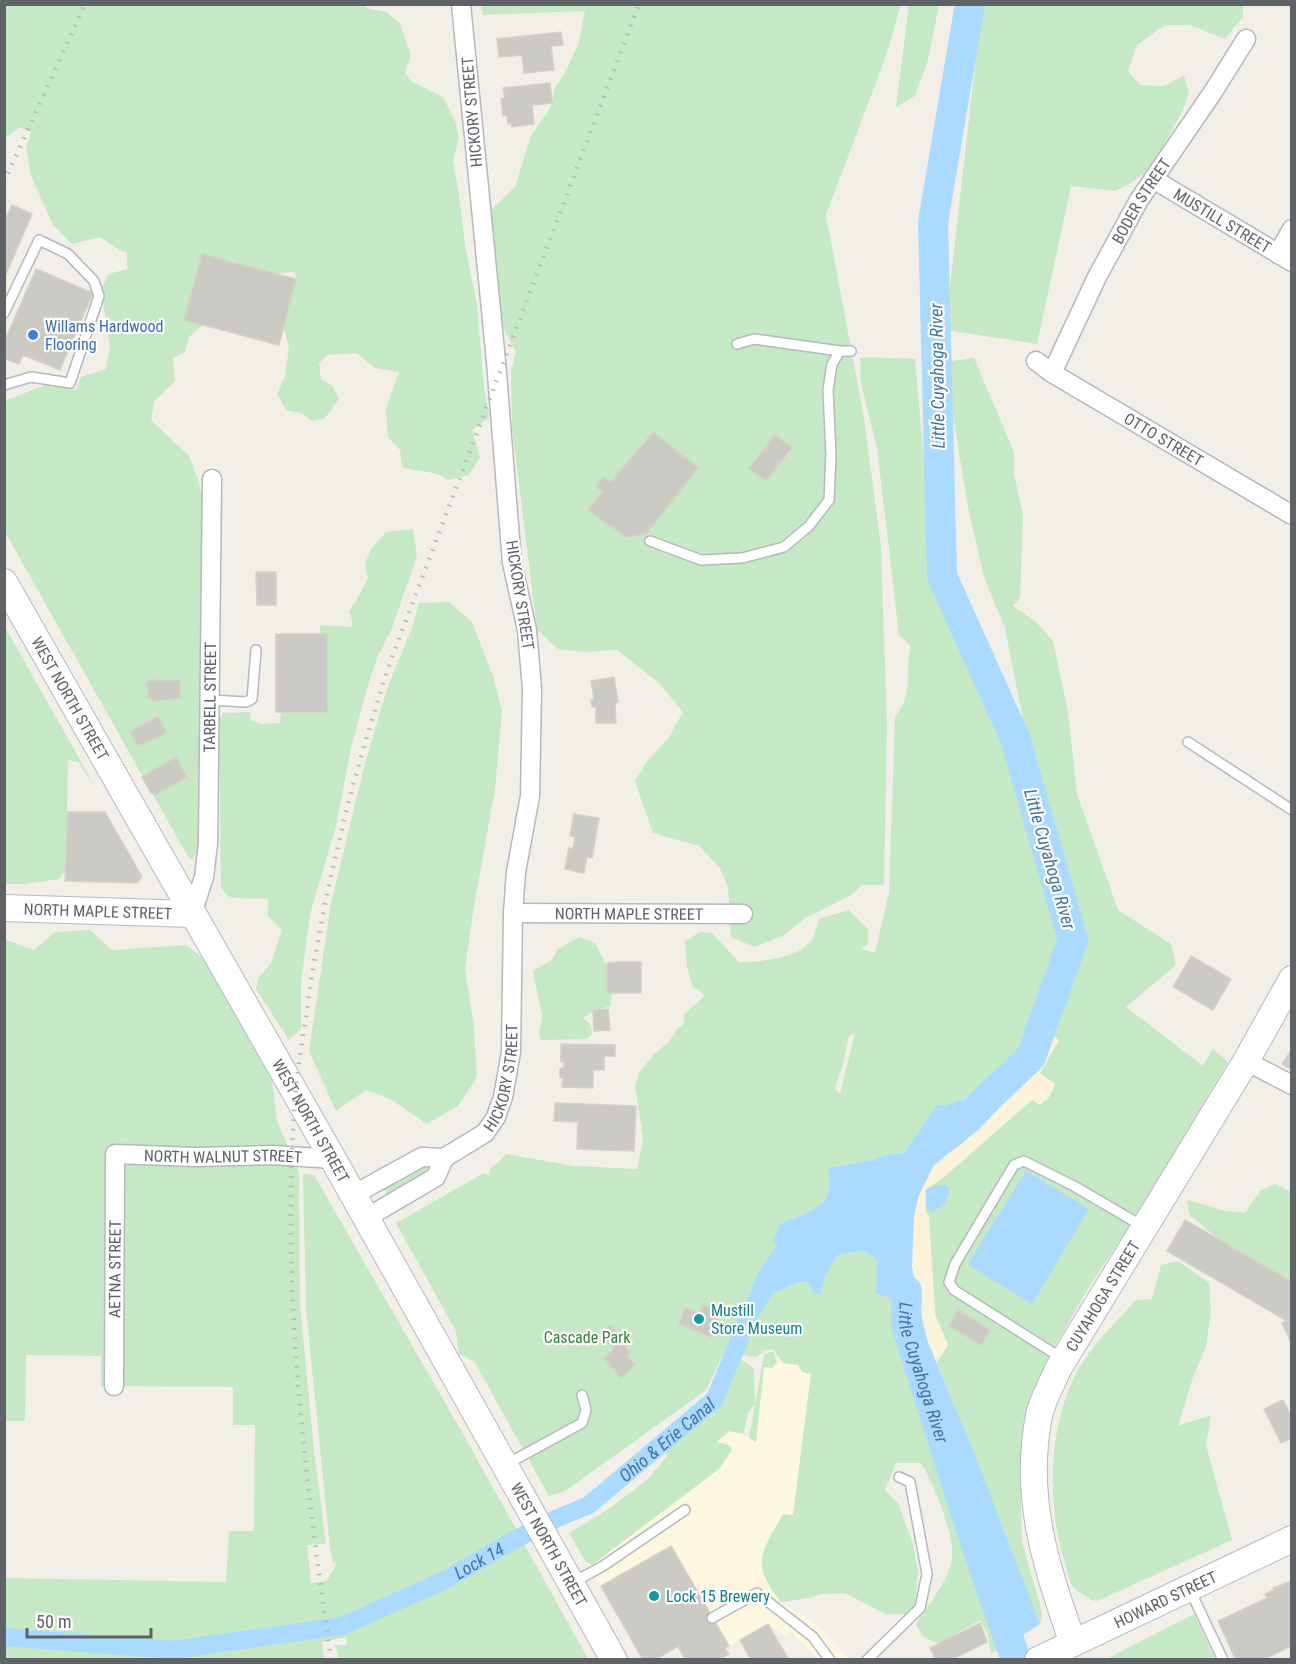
<svg xmlns="http://www.w3.org/2000/svg" width="1296" height="1664" viewBox="0 0 1296 1664" font-family="'Roboto Condensed',sans-serif">
<style>
.commercial{fill:#fef7e0}
.green{fill:#c5e8c5;fill-rule:evenodd}
.sand{fill:#fbf3d9}
.water{fill:#aadaff}
.lines{fill:none;stroke-linecap:round;stroke-linejoin:round}
.canal{stroke:#aadaff;stroke-width:18}
.river{stroke:#aadaff;stroke-width:30}
.building{fill:#cccac5;stroke:#d6d1c6;stroke-width:1.5}
.lane-casing{stroke:#b5b8bc;stroke-width:12}
.street-casing{stroke:#b5b8bc;stroke-width:21}
.secondary-casing{stroke:#b6babf;stroke-width:28}
.lane{stroke:#fff;stroke-width:9}
.street{stroke:#fff;stroke-width:18}
.secondary{stroke:#fff;stroke-width:26}
.rail{stroke:#b6b7b8;stroke-width:4.5;stroke-dasharray:1.5 8;stroke-linecap:butt}
.shop-dot{fill:#3f7fe0;stroke:#fff;stroke-width:2}
.culture-dot{fill:#0f9aa8;stroke:#fff;stroke-width:2}
.labels{text-anchor:middle;dominant-baseline:central;stroke-width:4.5;stroke-linejoin:round;paint-order:stroke}
.street-label{font-size:16px;fill:#5f6368;stroke:#fff}
.shop-label{font-size:16px;fill:#366cbe;stroke:#fff;text-anchor:start}
.culture-label{font-size:16px;fill:#0d838f;stroke:#fff;text-anchor:start}
.park-label{font-size:16px;fill:#348238;stroke:#fff}
.water-label{font-size:18px;font-style:italic;fill:#4174aa;stroke:#fff}
</style>
<rect width="100%" height="100%" fill="#f1efe8"/>
<path class="commercial" d="M777 1362 799 1365 800 1369 811 1374 793 1516 771 1589 781 1602 817 1625 830 1638 848 1659H818L790 1631 785 1635 768 1624 726 1648 729 1654 685 1659 677 1647 655 1659H643L586 1562 593 1565 722 1445 717 1442 729 1431 743 1434 756 1442 764 1367 775 1366Z"/>
<path class="green" d="M5 4 365 5 366 8 387 12 400 24 411 55 405 72 412 82 443 97 455 121 459 138 453 160 459 195 465 245 477 305 484 387 489 418 472 430 480 457 469 475 448 480C433 469 419 473 402 467L400 450 388 437 386 408 399 372 375 368 356 353 328 355 319 363 321 379 333 386 339 399 325 418 312 421 301 413 286 410 277 394 285 376 289 348 284 328 296 279 295 272 265 274 232 260 212 263 206 322 189 337 185 352 173 358 175 381 154 402 151 420 189 456 199 482 203 506 216 537 220 556 217 574 201 579V820L198 850 192 860 187 855 5 532V401L45 385 76 390 81 377 106 369 110 348 101 289 109 274 127 269V252L119 250 100 237 72 244 53 225 31 176 26 148 31 132 20 127 5 138Z
M481 5H901L886 56 826 215 864 418 881 547 887 724 884 885H862L851 895 804 919 784 935 755 947 731 937 728 887 720 868 699 846 653 833 635 781 647 761 668 739 683 712 658 682 617 650 583 652 558 649 537 630 512 427 511 371 516 352 501 324 489 212 515 187 531 136 550 108 555 88 567 69 579 42 585 11 483 15Z
M909 5H939L928 60 915 96 896 107Z
M982 5H1243V17L1225 39 1190 25H1165L1137 45 1128 71 1140 85 1163 86 1184 76 1189 93 1182 112 1156 159 1144 173 1131 183 1115 191 1071 186 1037 344 945 330Z
M869 357 915 359 927 494 936 553 940 571 942 563V576L1015 738 1031 791 1018 810 1036 786 1005 628 984 577 969 512 944 362 974 358 1014 452V474L1023 515 1020 598 1013 606 1035 621 1053 641 1068 712 1077 794 1118 910 1171 944 1176 965 1126 1007 1203 1066 1213 1049 1228 1062 1149 1196 1087 1290 1055 1346 1031 1402 1023 1438 1020 1478 1022 1542 1042 1612 1040 1624 937 1362 948 1345 935 1314 929 1217 926 1212 925 1189 944 1177 1023 1106 1006 1109 960 1100 945 1107 925 1123 904 1153 884 1155 831 1180 828 1194 816 1209 790 1220 748 1297 771 1294 799 1282 823 1280 828 1268 838 1255 864 1251 877 1259 876 1292 894 1300 906 1325 961 1498 1011 1643 991 1654 988 1635 980 1620 939 1644 922 1636 916 1624C926 1609 951 1576 952 1559 955 1534 934 1485 921 1463H896L885 1490 898 1503 912 1541 918 1569 914 1615 886 1614 845 1593 822 1594 809 1598 781 1602C750 1563 761 1553 783 1514L793 1515 811 1374 802 1372 798 1365 783 1363 773 1349 764 1351 756 1357 741 1355 727 1346 706 1390 565 1491 549 1496 474 1361 459 1354 456 1331 396 1223 484 1173 489 1175 490 1169 507 1154 573 1166 637 1169 643 1139 635 1086 639 1073 654 1054 669 1042 677 1029 684 1024V1015L705 995 693 987 687 967 685 941 700 932 712 933 739 962C760 962 796 959 811 941 815 936 817 925 819 919L849 910 868 929V944L861 949 875 953 889 892 895 717C915 693 904 670 911 646L899 635 877 448 861 383 860 358ZM855 1033 840 1094 835 1089 843 1064 849 1036Z
M413 529 417 556 392 628 377 658 366 692 351 748 336 826 310 914 301 983V1029L289 1040 256 989 258 979 271 963 282 930 268 916V899L233 898 228 896 221 888 219 741 216 724 223 713 250 712 251 720 261 724 280 723 281 712 326 634H320V625L352 627V620L349 611 356 601 368 578 365 563 372 548 386 532Z
M449 602 472 622 494 679 502 712 495 789 473 912 465 969 474 1028 477 1077 458 1106 427 1124 390 1099 366 1090 336 1111 309 1051 331 903 365 763 388 686 412 628 419 603Z
M4 625 94 785 78 762 68 760 67 822 74 843 65 871 59 879 25 884H5Z
M90 930 112 950 186 945 211 964 271 1069 277 1121 299 1173 300 1305 314 1450 326 1544 307 1545 311 1583 327 1581 337 1563H333L330 1547 306 1309 303 1174 314 1175 463 1434 588 1659H339L335 1645H347L346 1637 322 1642 324 1659H5V1578L226 1582 229 1531H254L255 1425H233V1387L101 1386V1356L26 1355 25 1421H5L4 939 34 950 55 932Z
M579 937 595 943C608 968 613 977 611 1006L597 1010 583 1018 590 1024 593 1033 587 1039 541 1040 539 1035 542 1016 533 971 552 960 558 949Z
M424 1164 431 1166 432 1171 390 1196 387 1195 384 1188Z
M1275 1184 1291 1192V1283L1224 1244 1189 1214 1187 1200 1226 1211 1245 1213 1260 1191Z
M1178 1261 1209 1283 1211 1311 1206 1346 1193 1377 1178 1426 1211 1415 1206 1445 1232 1540 1097 1601 1091 1600C1086 1595 1081 1594 1076 1590 1069 1584 1067 1569 1064 1560 1046 1501 1048 1418 1082 1363 1097 1340 1118 1320 1136 1300L1152 1299 1161 1265Z
M769 1352H774L777 1362 772 1368 764 1367 756 1442 749 1438 764 1355Z
M740 1359 754 1368 755 1404 749 1411 743 1434 729 1431 717 1442 729 1445 732 1450 719 1469 592 1565 586 1562 569 1533 609 1509 648 1479 668 1455 665 1454 668 1433 683 1415 698 1410 716 1384 725 1365Z
M1194 1614 1215 1659H1108L1112 1656Z"/>
<path class="sand" d="M1051 1034 1059 1040 1040 1073 1055 1084 1049 1098 1040 1105 1032 1100 944 1177 925 1190 926 1212 929 1217 935 1314 948 1345 937 1362 928 1342 918 1303 912 1266 914 1217 918 1197 934 1164 978 1130 1007 1100 1012 1085 1021 1070 1024 1059Z"/>
<path class="water" d="M960 1100 999 1108 978 1130 934 1165 918 1197 914 1217 912 1266 918 1303 928 1342 976 1458 1040 1624 1011 1643 961 1498 906 1325 894 1300 876 1293 877 1259 864 1251 838 1255C828 1268 823 1278 821 1294H814L808 1282H799L771 1294 748 1298 758 1273 777 1245 773 1242 780 1224C808 1212 838 1206 828 1168L870 1161 884 1155 904 1153 937 1105 945 1106Z
M1026 1171 1089 1209 1032 1304 968 1265 996 1218 1031 1239 997 1218Z
M937 1185 946 1186 950 1189 945 1204 933 1212 929 1211 926 1206V1190Z"/>
<g class="lines">
<path class="canal" id="s1" d="M4 1637 173 1650 342 1626 443 1581 514 1540 560 1517 589 1505 715 1399 751 1311 773 1276"/>
<g class="river">
<path d="M951 1133 1031 1057 1073 940 1015 738 942 576 933 222 970 4"/>
<path id="s2" d="M907 1291 906 1325 977 1548 1016 1660"/>
</g>
</g>
<path class="building" d="M561 32 563 45 551 46 554 70 524 73 522 55 499 57 497 39Z
M550 83 552 103 532 105 534 124 512 127 511 123 508 124 507 115 503 116 501 98H505L503 88Z
M12 205 32 214 4 279V222Z
M202 254 296 279 279 345 184 320Z
M36 269 93 293 60 370 23 355 19 364 4 358V343Z
M653 432 698 468 646 534 626 537 588 510 603 492 596 487 603 477 611 482Z
M775 435 792 448 766 481 749 468Z
M256 572H276V605H257Z
M276 634H327V712H276Z
M614 677 618 702 615 703 616 723H596V707H592L591 700 594 699 591 681Z
M152 680 180 681V698L152 701V698H148V687H146V682Z
M158 716 167 733 138 746 130 732Z
M176 757 187 777 155 795 153 792 151 793 142 777Z
M68 812H105L142 877 137 883 65 881Z
M574 814 599 818 592 858 587 857 584 873 565 869 569 848 573 849 575 837 570 836Z
M1191 956 1231 979 1213 1010 1173 987Z
M621 962H641V993H607V963Z
M608 1009 610 1030 594 1031 593 1010Z
M561 1044 615 1045V1056H604V1070H593V1088L562 1087 563 1079 560 1077V1069L564 1067V1062H561Z
M1292 1049V1070L1282 1064Z
M555 1103 636 1106 634 1151 577 1149 578 1122 554 1121Z
M1185 1220 1292 1282V1345L1282 1323 1287 1321 1167 1251Z
M703 1305 721 1312 711 1337 679 1324 685 1308 699 1313Z
M958 1310 990 1330 981 1345 949 1326Z
M610 1325 628 1346 626 1347 630 1352 628 1357 635 1365 621 1378 604 1358 614 1349 600 1333Z
M1283 1400 1292 1418V1438L1281 1443 1264 1409Z
M671 1546 729 1646 725 1648 729 1654 719 1660H685L678 1646 655 1660H643L601 1586Z
M1292 1581 1291 1646 1263 1660H1236L1218 1621 1267 1598 1265 1594 1274 1590 1273 1588Z
M980 1623 987 1642 951 1660H936L930 1648Z
M768 1624 789 1660H751L740 1640Z"/>
<g class="lines">
<g class="lane-casing">
<path id="lane" d="M4 313 39 240 68 254 94 281 99 296 70 383 31 377 4 385
M737 344 754 339 840 351
M650 541 701 560 742 558 784 547 809 526 829 500 831 454 828 390 832 364 840 351H851
M210 700 246 702 252 699 256 650
M1188 742 1292 810
M1063 1359 954 1290 949 1282 955 1264 999 1190 1014 1165 1024 1161 1074 1186 1144 1227
M507 1464 582 1423 586 1410 582 1395
M572 1583 603 1566 685 1510
M1190 1590 1223 1660
M712 1618 757 1593 813 1637 830 1660
M867 1660 920 1608 927 1574 910 1482 899 1477"/>
</g>
<g class="street-casing">
<g id="street">
<path id="s3" d="M1153 179 1292 262"/>
<path d="M1278 254 1292 229"/>
<path id="s4" d="M1036 361 1052 373 1292 515"/>
<path id="s5" d="M1052 373 1097 277 1139 200 1213 92 1246 39"/>
<path id="s6" d="M513 913 743 914"/>
<path id="s7" d="M192 914 204 877 208 844 212 479"/>
<path d="M1246 1061 1292 1085"/>
<path id="s8" d="M353 1195 422 1157 444 1158 485 1133 496 1117 503 1097 511 1052 513 913 516 872 530 796 532 689 527 630 512 563 496 361 461 4"/>
<path d="M366 1218 436 1177 444 1158"/>
<path id="s9" d="M114 1386 115 1154 195 1157 273 1155 333 1159"/>
</g>
</g>
<g class="secondary-casing">
<g id="secondary">
<path id="s10" d="M4 582 333 1159 614 1660"/>
<path id="s11" d="M4 908 192 914"/>
<path id="s12" d="M1073 1643C1046 1568 1023 1496 1039 1416 1042 1400 1052 1384 1058 1369L1246 1061 1292 979"/>
<path id="s13" d="M1038 1660 1292 1539"/>
</g>
</g>
<use href="#lane" class="lane"/>
<use href="#street" class="street"/>
<use href="#secondary" class="secondary"/>
<path class="rail" d="M4 182 85 4
M331 1660C305 1476 282 1298 294 1112 296 1080 301 1048 306 1016 323 893 352 778 391 660L639 4"/>
</g>
<circle class="shop-dot" cx="33" cy="335" r="6"/>
<g class="culture-dot">
<circle cx="699" cy="1319" r="6"/>
<circle cx="654" cy="1596" r="6"/>
</g>
<g class="labels">
<g class="street-label">
<text transform="translate(472 112) rotate(-95)">HICKORY STREET</text>
<text stroke="none"><textPath href="#s5" startOffset="194">BODER STREET</textPath></text>
<text stroke="none"><textPath href="#s3" startOffset="81">MUSTILL STREET</textPath></text>
<text stroke="none"><textPath href="#s4" startOffset="150">OTTO STREET</textPath></text>
<text transform="translate(520 595) rotate(81)">HICKORY STREET</text>
<text stroke="none"><textPath href="#s7" startOffset="219">TARBELL STREET</textPath></text>
<text stroke="none"><textPath href="#s10" startOffset="134">WEST NORTH STREET</textPath></text>
<text stroke="none"><textPath href="#s11" startOffset="94">NORTH MAPLE STREET</textPath></text>
<text stroke="none"><textPath href="#s6" startOffset="116">NORTH MAPLE STREET</textPath></text>
<text stroke="none"><textPath href="#s8" startOffset="208">HICKORY STREET</textPath></text>
<text stroke="none"><textPath href="#s10" startOffset="620">WEST NORTH STREET</textPath></text>
<text stroke="none"><textPath href="#s9" startOffset="340">NORTH WALNUT STREET</textPath></text>
<text stroke="none"><textPath href="#s9" startOffset="117">AETNA STREET</textPath></text>
<text stroke="none"><textPath href="#s12" startOffset="369">CUYAHOGA STREET</textPath></text>
<text stroke="none"><textPath href="#s10" startOffset="1106">WEST NORTH STREET</textPath></text>
<text stroke="none"><textPath href="#s13" startOffset="141">HOWARD STREET</textPath></text>
</g>
<g class="shop-label">
<text x="45" y="326">Willams Hardwood<tspan x="45" dy="18">Flooring</tspan></text>
</g>
<g class="culture-label">
<text x="711" y="1310">Mustill<tspan x="711" dy="18">Store Museum</tspan></text>
<text x="666" y="1596">Lock 15 Brewery</text>
</g>
<g class="park-label">
<text x="587" y="1337">Cascade Park</text>
</g>
<g class="water-label">
<text transform="translate(937 376) rotate(-91)">Little Cuyahoga River</text>
<text transform="translate(1050 859) rotate(74)">Little Cuyahoga River</text>
<text stroke="none"><textPath href="#s2" startOffset="84">Little Cuyahoga River</textPath></text>
<text stroke="none"><textPath href="#s1" startOffset="717">Ohio &amp; Erie Canal</textPath></text>
<text stroke="none"><textPath href="#s1" startOffset="492">Lock 14</textPath></text>
</g>
</g>
<rect width="1296" height="1664" fill="none" stroke="#5f6368" stroke-width="12"/>
<path d="M27 1628v9h124v-9" fill="none" stroke="#5f6368" stroke-width="3"/>
<text x="36" y="1628" font-size="18" fill="#5f6368" stroke="#ffffff" stroke-width="4.5" paint-order="stroke">50 m</text>
</svg>
